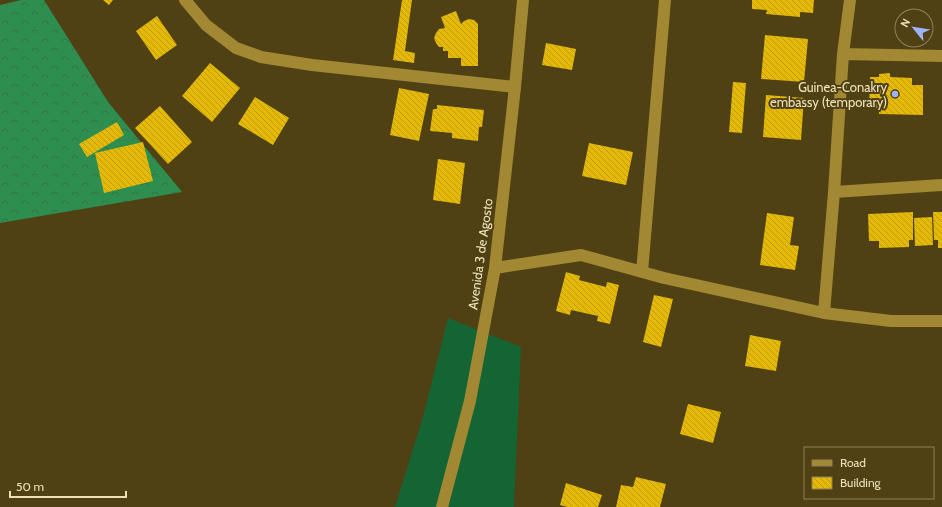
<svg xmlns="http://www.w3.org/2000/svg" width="942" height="507" viewBox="0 0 942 507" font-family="Cabin,sans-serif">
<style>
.grass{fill:#146434}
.forest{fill:url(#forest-crowns)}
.building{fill:url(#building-back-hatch)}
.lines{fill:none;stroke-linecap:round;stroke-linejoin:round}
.street{stroke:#a28832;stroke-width:12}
.secondary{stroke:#a28832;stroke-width:12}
.poi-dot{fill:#9fb3fd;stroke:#4f4114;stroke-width:1.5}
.labels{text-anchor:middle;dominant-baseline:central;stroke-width:4;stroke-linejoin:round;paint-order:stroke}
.poi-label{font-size:13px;fill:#eee1b9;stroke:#4f4114;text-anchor:end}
.street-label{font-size:13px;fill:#eee1b9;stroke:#4f4114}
</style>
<defs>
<pattern id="forest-crowns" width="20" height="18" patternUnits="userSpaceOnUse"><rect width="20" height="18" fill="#2d8e50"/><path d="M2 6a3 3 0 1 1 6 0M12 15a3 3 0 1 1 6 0" fill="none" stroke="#367448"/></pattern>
<pattern id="building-back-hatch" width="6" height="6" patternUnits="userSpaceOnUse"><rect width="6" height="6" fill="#e4b907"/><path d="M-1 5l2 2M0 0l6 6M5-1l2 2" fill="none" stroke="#bd9c13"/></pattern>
</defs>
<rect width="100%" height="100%" fill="#4f4114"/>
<path class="grass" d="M448 318 521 347 514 507H395L423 417Z"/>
<path class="forest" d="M21 0H44L108 102 182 192 0 223V5Z"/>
<path class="building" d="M103 0H113L109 5Z
M402 0H412L405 51 415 53 414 63 393 60Z
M752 0H814L813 13 800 12V17L766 14 767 10 752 9Z
M456 11 461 24 464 21 469 19 474 20 478 24V66H461V58H448V51H443V47H439L436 43 434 38 436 33 439 29 445 28 441 17Z
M157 16 177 45 156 60 136 31Z
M765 35 808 39 804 82 761 79Z
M546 43 576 49 572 70 542 65Z
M210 63 240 88 212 122 182 96Z
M890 73V77L912 78V85H923V115L879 114V108H869L870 77H879V74Z
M733 82 746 83 742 133 729 132Z
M399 88 429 94 419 141 390 135Z
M766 95 804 98 801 140 763 137Z
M255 97 289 118 273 145 238 124Z
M437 105 484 110 482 127H479L478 141 452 138V133L430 131 433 109H437Z
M160 106 192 142 168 164 135 128Z
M117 122 124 135 87 157 79 144Z
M143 142 153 181 104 193 95 153Z
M589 143 633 152 626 185 582 176Z
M438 159 465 163 460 204 433 200Z
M913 212V240H909V247L879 248V241H869L868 214Z
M933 212H942V248H938V240H934Z
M767 213 794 217 790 245 799 246 795 270 760 265Z
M932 217 933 245 915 246 914 218Z
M566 272 580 276 579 280 606 287 607 282 619 285 610 324 597 321 598 316 571 310 570 315 556 311Z
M654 295 673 299 661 347 643 342Z
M750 335 781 341 776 371 745 366Z
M688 404 721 412 713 443 680 434Z
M636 477 666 484 660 507H616L621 485 633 487Z
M566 483 602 495 598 507H567L560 505Z"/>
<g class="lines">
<path class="street" d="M185 0 206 25 236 48 261 57 312 65 515 87
M843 54 942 56
M834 192 942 185
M495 268 581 255 664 278 824 313 891 321H942
M642 272 665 0
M824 313 834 192 843 54 850 0"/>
<path class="secondary" d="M442 507 470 401 495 268 515 87 523 0"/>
</g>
<circle class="poi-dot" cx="895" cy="94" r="4"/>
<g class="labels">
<g class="poi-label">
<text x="887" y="87">Guinea-Conakry<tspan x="887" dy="15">embassy (temporary)</tspan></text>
</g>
<g class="street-label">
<text transform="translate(480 254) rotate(-82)">Avenida 3 de Agosto</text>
</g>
</g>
<rect x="804" y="447" width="130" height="52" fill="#4f4114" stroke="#8f8156"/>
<rect x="812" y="460" width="20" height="6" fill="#a28832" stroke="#8f8156"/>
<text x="840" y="467" font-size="12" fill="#eee1b9">Road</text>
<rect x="812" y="477" width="20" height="12" fill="url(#building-back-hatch)" stroke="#8f8156"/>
<text x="840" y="487" font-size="12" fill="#eee1b9">Building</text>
<g transform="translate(914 28) rotate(300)"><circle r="19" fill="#4f4114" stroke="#8f8156"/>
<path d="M0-3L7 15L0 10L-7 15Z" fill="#9fb3fd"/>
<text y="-6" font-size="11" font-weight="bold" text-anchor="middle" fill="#eee1b9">N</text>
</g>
<path d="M10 491v6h116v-6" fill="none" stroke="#eee1b9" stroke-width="2"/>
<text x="16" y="491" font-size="12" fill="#eee1b9" stroke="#4f4114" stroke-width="3" paint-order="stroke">50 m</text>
</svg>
